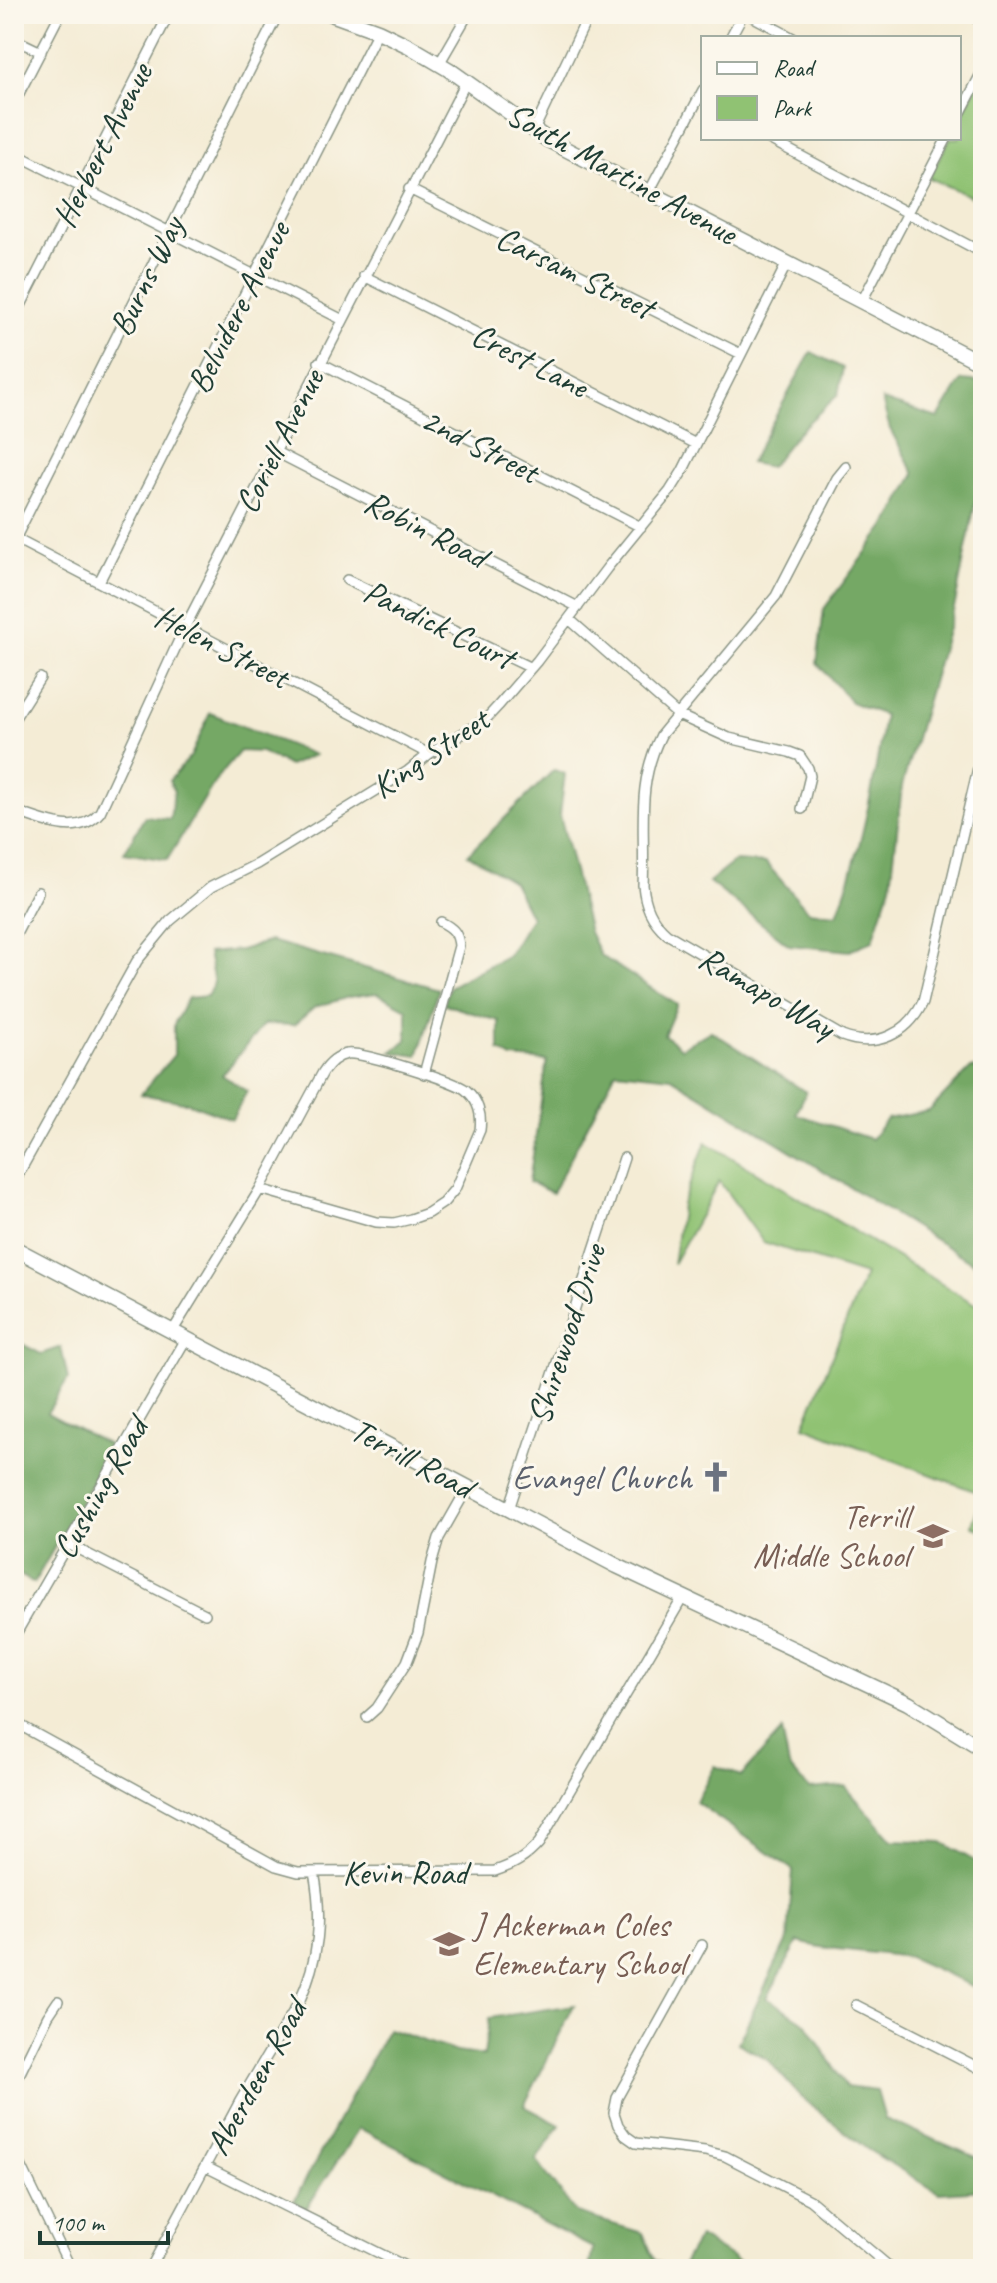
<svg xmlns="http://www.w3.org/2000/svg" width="997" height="2283" viewBox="0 0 997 2283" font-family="Caveat,sans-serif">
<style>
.green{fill:#90c273;stroke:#588054;stroke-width:2}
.forest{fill:#74a865;stroke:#4a724c;stroke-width:2}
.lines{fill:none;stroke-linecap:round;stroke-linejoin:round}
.street-casing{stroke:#8a9484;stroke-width:12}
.secondary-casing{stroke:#8a9484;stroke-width:17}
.street{stroke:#fff;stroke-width:9}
.secondary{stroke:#fff;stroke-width:14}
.labels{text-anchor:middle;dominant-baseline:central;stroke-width:6;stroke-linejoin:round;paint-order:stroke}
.street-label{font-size:34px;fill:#1f3d34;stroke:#fbf7ec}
.worship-label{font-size:34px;fill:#5b616d;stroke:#fbf7ec;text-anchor:end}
.education-label{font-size:34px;fill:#785e54;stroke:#fbf7ec;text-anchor:end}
</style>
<rect width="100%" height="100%" fill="#fbf7ec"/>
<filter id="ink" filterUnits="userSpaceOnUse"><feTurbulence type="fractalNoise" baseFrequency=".0125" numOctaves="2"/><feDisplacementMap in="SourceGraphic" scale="16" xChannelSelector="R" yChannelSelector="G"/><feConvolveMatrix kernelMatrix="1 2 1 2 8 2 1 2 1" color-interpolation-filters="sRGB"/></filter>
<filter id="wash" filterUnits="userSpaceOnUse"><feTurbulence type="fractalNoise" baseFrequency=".006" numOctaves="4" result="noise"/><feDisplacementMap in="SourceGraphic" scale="32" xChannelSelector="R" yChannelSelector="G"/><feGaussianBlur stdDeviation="1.8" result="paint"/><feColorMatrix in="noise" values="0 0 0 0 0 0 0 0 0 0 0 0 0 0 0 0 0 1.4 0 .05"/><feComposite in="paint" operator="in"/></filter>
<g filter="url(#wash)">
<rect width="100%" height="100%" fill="#f4ecd5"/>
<path class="green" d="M983 73V202L929 178 950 138H959V120Z
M706 1142 983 1309V1531L972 1525 982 1494 804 1426 865 1275 763 1242 719 1181 673 1264 682 1204Z"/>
<path class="forest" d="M811 352 843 368 838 395 798 432 770 467 750 463Z
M962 380 983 382V463L972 519 955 604 902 786 891 885 873 940 850 951 789 945 709 882 735 861 766 863 808 911 837 914C862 850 875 782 884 715L851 702 817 663 824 609 889 521 915 474 890 429 882 400 938 418Z
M210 713 314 755 289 766 261 752 240 751 217 778 167 860 124 853 145 816 170 819 174 791 169 781 191 756Z
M554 770 565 774 560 815 589 932 600 955 677 1005 664 1035 681 1048 711 1031 806 1092 796 1114 871 1139 887 1119 929 1111 971 1068 983 1070V1269L671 1077 616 1071 552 1193 529 1182 547 1061 512 1058 499 1050V1021L444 1004 449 987 508 955 531 917 513 882 468 854Z
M270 941 439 989 418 1056 391 1052 407 1040V1009L377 993 349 997 315 1007 294 1025 264 1024 222 1075 247 1091 232 1119 189 1103 141 1094 174 1055V1024L188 998 207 996 214 983 208 953 240 950Z
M14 1340 41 1354 61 1347 68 1379 47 1413 112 1447 34 1583 14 1572Z
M782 1731 789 1766 809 1789 845 1786 892 1840 942 1842 983 1866V1883L973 1902 983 1908V1991L909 1957 820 1947 798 1942 767 1998 806 2023 846 2087 877 2091 885 2119 983 2160V2190L939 2193 867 2149 801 2097 767 2059 738 2043 788 1938 793 1870 696 1802 715 1766 741 1776Z
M574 2005 524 2106 560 2125 536 2160 576 2213 643 2233 655 2261 673 2269H589L593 2248 359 2128 306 2209 294 2201 388 2029 457 2052 484 2056 489 2018Z
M699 2237 749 2269H680Z"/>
</g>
<g filter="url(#ink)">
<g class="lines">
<g class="street-casing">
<path id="street" d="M748 14 793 38
M967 14 983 22
M730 38 743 14
M14 39 41 52
M439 64 468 14
M14 103 60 14
M959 116 983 70
M534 130 589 14
M767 138 983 253
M14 153 341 319
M409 189 741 354
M649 192 703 90
M364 276 696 444
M862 301 947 138
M14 319 169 14
M319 362 641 527
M274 451 578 607
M846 467 837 478 776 596 661 735C635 786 646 831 643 885 645 905 651 920 667 934L842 1036C876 1049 908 1034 923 1002L983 747
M14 538 429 754
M15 539 278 14
M347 580 531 668
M99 582 378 31
M569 619 678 715 729 738 789 752 800 756 808 768 810 776 802 809
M14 719 40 678
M14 811C42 819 77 839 100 812L185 627 466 82
M14 938 38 892
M424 1074 459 946C458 933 453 928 441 922
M14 1182 137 961 170 921 211 887 257 864 408 771 429 754 485 720 498 706 537 661 607 568 670 491 682 472 787 263
M172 1332 260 1189 323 1072C329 1063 336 1056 347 1054 360 1051 455 1081 466 1090 478 1100 482 1115 480 1130L455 1189 443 1203 428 1213 411 1219 394 1223 376 1222 260 1189
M509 1509 624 1158
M68 1544 205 1614
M14 1637 186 1339
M367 1717 377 1708 407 1662 418 1633 432 1562 439 1538 468 1487
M14 1722 276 1866 298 1872 495 1871C513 1865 526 1858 539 1843L683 1597
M702 1945 617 2098 614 2113 618 2125 626 2136 636 2143 705 2151 725 2156 810 2200 892 2269
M856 2005 983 2070
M14 2085 48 2016 58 2001
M14 2151 71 2269
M206 2167 411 2269
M150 2269 240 2101 299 2002C319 1959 323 1918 314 1872"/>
</g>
<g class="secondary-casing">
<path id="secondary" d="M331 14 378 31 409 46 448 69 548 140 983 364
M14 1248 617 1566 908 1703 983 1749"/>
</g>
<use href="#street" class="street"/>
<use href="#secondary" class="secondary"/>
</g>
</g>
<defs>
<g id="church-bare" transform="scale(2.4)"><path d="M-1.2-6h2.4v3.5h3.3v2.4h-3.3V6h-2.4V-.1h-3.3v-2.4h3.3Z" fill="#6b7280" stroke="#fbf7ec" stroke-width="2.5" paint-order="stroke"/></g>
<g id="school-bare" transform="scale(2.4)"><path d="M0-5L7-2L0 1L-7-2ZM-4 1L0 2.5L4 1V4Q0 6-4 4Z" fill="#8d6e63" stroke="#fbf7ec" stroke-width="2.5" paint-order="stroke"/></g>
</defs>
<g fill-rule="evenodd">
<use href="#church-bare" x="716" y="1477"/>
<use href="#school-bare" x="933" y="1536"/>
<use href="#school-bare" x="449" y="1944"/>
</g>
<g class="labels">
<g class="street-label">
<text transform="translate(102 145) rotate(-63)">Herbert Avenue</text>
<text transform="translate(622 173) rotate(29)">South Martine Avenue</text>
<text transform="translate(575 272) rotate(26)">Carsam Street</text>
<text transform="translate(146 276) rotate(-64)">Burns Way</text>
<text transform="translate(238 307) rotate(-63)">Belvidere Avenue</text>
<text transform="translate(530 360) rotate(27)">Crest Lane</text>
<text transform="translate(279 441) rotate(-63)">Coriell Avenue</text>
<text transform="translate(480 445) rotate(27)">2nd Street</text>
<text transform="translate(426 529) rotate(27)">Robin Road</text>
<text transform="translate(439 624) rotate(26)">Pandick Court</text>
<text transform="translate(222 646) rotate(27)">Helen Street</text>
<text transform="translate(430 753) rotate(-34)">King Street</text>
<text transform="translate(767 992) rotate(30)">Ramapo Way</text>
<text transform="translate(566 1334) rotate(-72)">Shirewood Drive</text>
<text transform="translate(412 1458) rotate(28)">Terrill Road</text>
<text transform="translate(100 1488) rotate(-60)">Cushing Road</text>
<text x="405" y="1872">Kevin Road</text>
<text transform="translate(256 2077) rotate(-61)">Aberdeen Road</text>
</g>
<g class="worship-label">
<text x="692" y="1477">Evangel Church</text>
</g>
<g class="education-label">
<text x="909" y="1516">Terrill<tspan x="909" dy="39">Middle School</tspan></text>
<text x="473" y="1924" text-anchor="start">J Ackerman Coles<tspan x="473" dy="39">Elementary School</tspan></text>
</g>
</g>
<rect width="997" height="2283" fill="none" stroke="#fbf7ec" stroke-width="48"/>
<rect x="701" y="36" width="260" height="104" fill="#fbf7ec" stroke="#a3ada2" stroke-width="2"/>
<rect x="717" y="62" width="40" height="12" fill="#ffffff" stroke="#a3ada2" stroke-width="2"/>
<text x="773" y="76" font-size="24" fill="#1f3d34">Road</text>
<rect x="717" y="96" width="40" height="24" fill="#90c273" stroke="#a3ada2" stroke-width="2"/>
<text x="773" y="116" font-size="24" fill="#1f3d34">Park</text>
<path d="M40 2231v12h128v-12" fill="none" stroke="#1f3d34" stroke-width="4"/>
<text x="52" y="2231" font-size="24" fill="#1f3d34" stroke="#fbf7ec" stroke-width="6" paint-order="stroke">100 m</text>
</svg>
